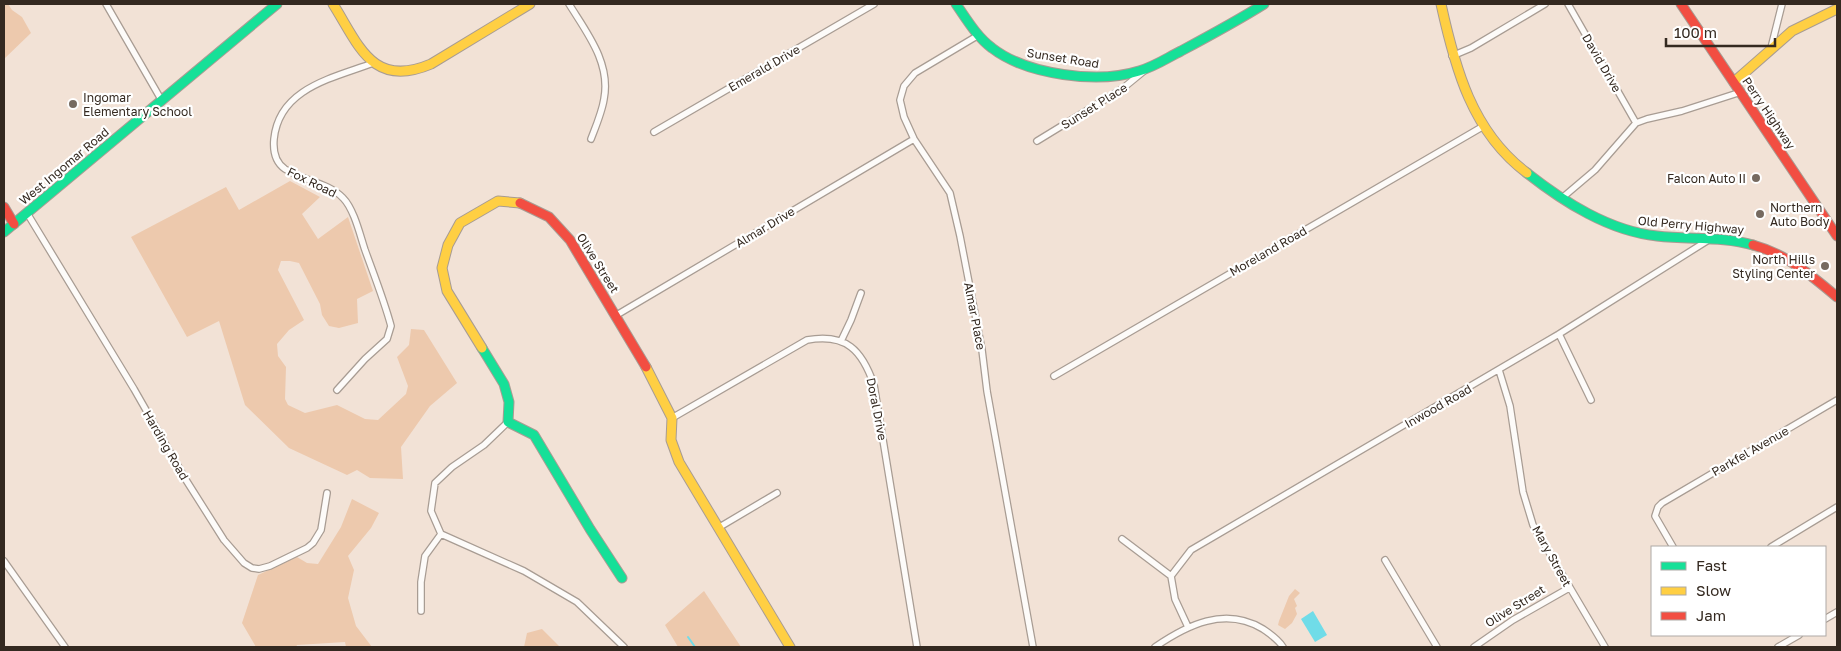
<svg xmlns="http://www.w3.org/2000/svg" width="1841" height="651" viewBox="0 0 1841 651" font-family="'Golos Text',sans-serif">
<style>
.green{fill:#edc9ad}
.water{fill:#70dce8}
.lines{fill:none;stroke-linecap:round;stroke-linejoin:round}
.stream{stroke:#70dce8;stroke-width:2}
.street-casing{stroke:#a89c93;stroke-width:8}
.fast-casing{stroke:#a89c93;stroke-width:11}
.slow-casing{stroke:#a89c93;stroke-width:11}
.jam-casing{stroke:#a89c93;stroke-width:11}
.street{stroke:#fdfbf9;stroke-width:5.5}
.fast{stroke:#16e098;stroke-width:9}
.slow{stroke:#ffcf43;stroke-width:9}
.jam{stroke:#f24e42;stroke-width:9}
.poi-dot{fill:#766a60;stroke:#fff;stroke-width:2}
.labels{text-anchor:middle;dominant-baseline:central;stroke-width:4.5;stroke-linejoin:round;paint-order:stroke}
.street-label{font-size:12px;fill:#342920;stroke:#fff}
.poi-label{font-size:12px;fill:#342920;stroke:#fff;text-anchor:start}
</style>
<rect width="100%" height="100%" fill="#f2e2d6"/>
<path class="green" d="M4 4H8L12 10 22 17 31 33 4 59Z
M290 181 320 197 302 214 318 239 348 217 373 291 357 299 358 323 339 328 329 326 322 315 320 304 299 263 290 261H281L278 270 304 320 289 330 277 344 278 356 286 367 285 399 288 405 305 413 337 405 365 419 378 420 406 394 408 386 397 357 409 345 411 329 424 330 457 383 430 406 401 447 403 479 370 478 357 470 347 475 289 448 245 405 219 321 187 337 131 237 226 187 239 210Z
M352 499 379 513 371 528 348 556 354 570 348 598 356 626 372 647H346L345 642 297 645 296 647H256L242 623 258 575 297 557 307 563 318 564 341 527Z
M1295 589 1300 593 1294 599 1297 606 1295 608 1297 614 1292 623 1285 629 1278 625 1279 621 1289 596Z
M704 591 741 647H678L665 625Z
M542 629 560 647H524L527 633Z"/>
<path class="water" d="M1313 611 1327 635 1315 642 1301 619Z"/>
<g class="lines">
<path class="stream" d="M688 637 695 647"/>
<g class="street-casing">
<path id="street" d="M106 4 162 101
M569 4C587 33 611 63 604 99 602 112 596 126 591 139
M1568 4 1636 123
M977 36 915 73 904 86 900 100 904 117 914 139 950 193 960 236 982 350 987 391 1033 647
M1771 48 1782 4
M1452 56 1471 48 1545 4
M654 132 874 4
M1037 141 1122 89 1144 71
M1562 198 1595 170 1636 123 1647 119 1682 111 1741 92
M27 213 134 389 186 480 224 540 244 563 252 568 259 569 270 566 307 548 313 543 321 530 327 493
M615 316 914 139
M1559 334 1591 400
M841 341 851 320 861 293
M1499 370 1510 406 1523 492 1533 525 1605 647
M1054 376 1482 127
M337 390 365 359 387 339 391 326C384 300 374 275 365 250 360 235 354 209 343 198 328 182 303 181 285 169 275 162 273 150 274 139 279 88 333 78 373 63
M672 418 807 340C846 333 862 350 874 385L917 647
M718 528 777 493
M441 534 524 571 577 602 624 647
M1122 539 1171 576 1175 599 1188 627
M1673 547 1655 516 1658 507 1662 503 1837 400
M1771 547 1837 507
M1385 560 1437 647
M4 561 65 647
M1171 576 1191 550 1559 334 1710 239
M421 611V582L425 556 441 534 431 511 435 483 452 467 484 445 508 422
M1825 619 1837 612
M1155 647C1187 625 1225 606 1263 629 1270 634 1278 639 1283 647
M1474 647 1513 620 1569 588
M1778 647 1799 635"/>
</g>
<g class="fast-casing">
<path id="fast" d="M956 4C967 20 977 37 992 48 1027 75 1098 84 1139 71 1154 67 1167 58 1181 51 1209 36 1237 21 1264 4
M1527 173C1564 202 1609 231 1657 236 1689 240 1722 236 1753 245
M4 232 277 4
M482 348 504 384 509 402 508 422 534 435 590 529 622 578"/>
</g>
<g class="slow-casing">
<path id="slow" d="M333 4C359 45 372 89 431 64L530 4
M1441 4C1455 68 1472 132 1527 173
M1734 82 1792 31 1837 9
M482 348 447 291 442 268 448 245 460 223 498 201 520 203
M646 367 672 418 671 440 679 462 790 647"/>
</g>
<g class="jam-casing">
<path id="jam" d="M1681 4 1837 236
M520 203 549 217 570 240 646 367
M4 207 14 224
M1753 245C1786 254 1811 275 1837 297"/>
</g>
<use href="#street" class="street"/>
<use href="#fast" class="fast"/>
<use href="#slow" class="slow"/>
<use href="#jam" class="jam"/>
</g>
<g class="poi-dot">
<circle cx="73" cy="104" r="5"/>
<circle cx="1756" cy="178" r="5"/>
<circle cx="1760" cy="214" r="5"/>
<circle cx="1825" cy="266" r="5"/>
</g>
<g class="labels">
<g class="street-label">
<text transform="translate(1063 58) rotate(9)">Sunset Road</text>
<text transform="translate(1602 63) rotate(60)">David Drive</text>
<text transform="translate(764 68) rotate(-30)">Emerald Drive</text>
<text transform="translate(1094 106) rotate(-32)">Sunset Place</text>
<text transform="translate(1769 113) rotate(56)">Perry Highway</text>
<text transform="translate(64 166) rotate(-40)">West Ingomar Road</text>
<text transform="translate(312 182) rotate(26)">Fox Road</text>
<text transform="translate(1691 225) rotate(5)">Old Perry Highway</text>
<text transform="translate(765 227) rotate(-31)">Almar Drive</text>
<text transform="translate(1268 251) rotate(-30)">Moreland Road</text>
<text transform="translate(598 263) rotate(58)">Olive Street</text>
<text transform="translate(975 316) rotate(79)">Almar Place</text>
<text transform="translate(1438 406) rotate(-30)">Inwood Road</text>
<text transform="translate(877 409) rotate(79)">Doral Drive</text>
<text transform="translate(166 445) rotate(60)">Harding Road</text>
<text transform="translate(1750 451) rotate(-30)">Parkfel Avenue</text>
<text transform="translate(1552 556) rotate(61)">Mary Street</text>
<text transform="translate(1515 606) rotate(-32)">Olive Street</text>
</g>
<g class="poi-label">
<text x="83" y="97">Ingomar<tspan x="83" dy="14">Elementary School</tspan></text>
<text x="1746" y="178" text-anchor="end">Falcon Auto II</text>
<text x="1770" y="207">Northern<tspan x="1770" dy="14">Auto Body</tspan></text>
<text x="1815" y="259" text-anchor="end">North Hills<tspan x="1815" dy="14">Styling Center</tspan></text>
</g>
</g>
<rect width="1841" height="651" fill="none" stroke="#342920" stroke-width="10"/>
<rect x="1651" y="546" width="175" height="90" fill="#ffffff" stroke="#aea9a6"/>
<rect x="1661" y="562" width="25" height="8" fill="#16e098" stroke="#aea9a6"/>
<text x="1696" y="571" font-size="15" fill="#342920">Fast</text>
<rect x="1661" y="587" width="25" height="8" fill="#ffcf43" stroke="#aea9a6"/>
<text x="1696" y="596" font-size="15" fill="#342920">Slow</text>
<rect x="1661" y="612" width="25" height="8" fill="#f24e42" stroke="#aea9a6"/>
<text x="1696" y="621" font-size="15" fill="#342920">Jam</text>
<path d="M1666 38v8h109v-8" fill="none" stroke="#342920" stroke-width="2.5"/>
<text x="1674" y="38" font-size="15" fill="#342920" stroke="#ffffff" stroke-width="4" paint-order="stroke">100 m</text>
</svg>
